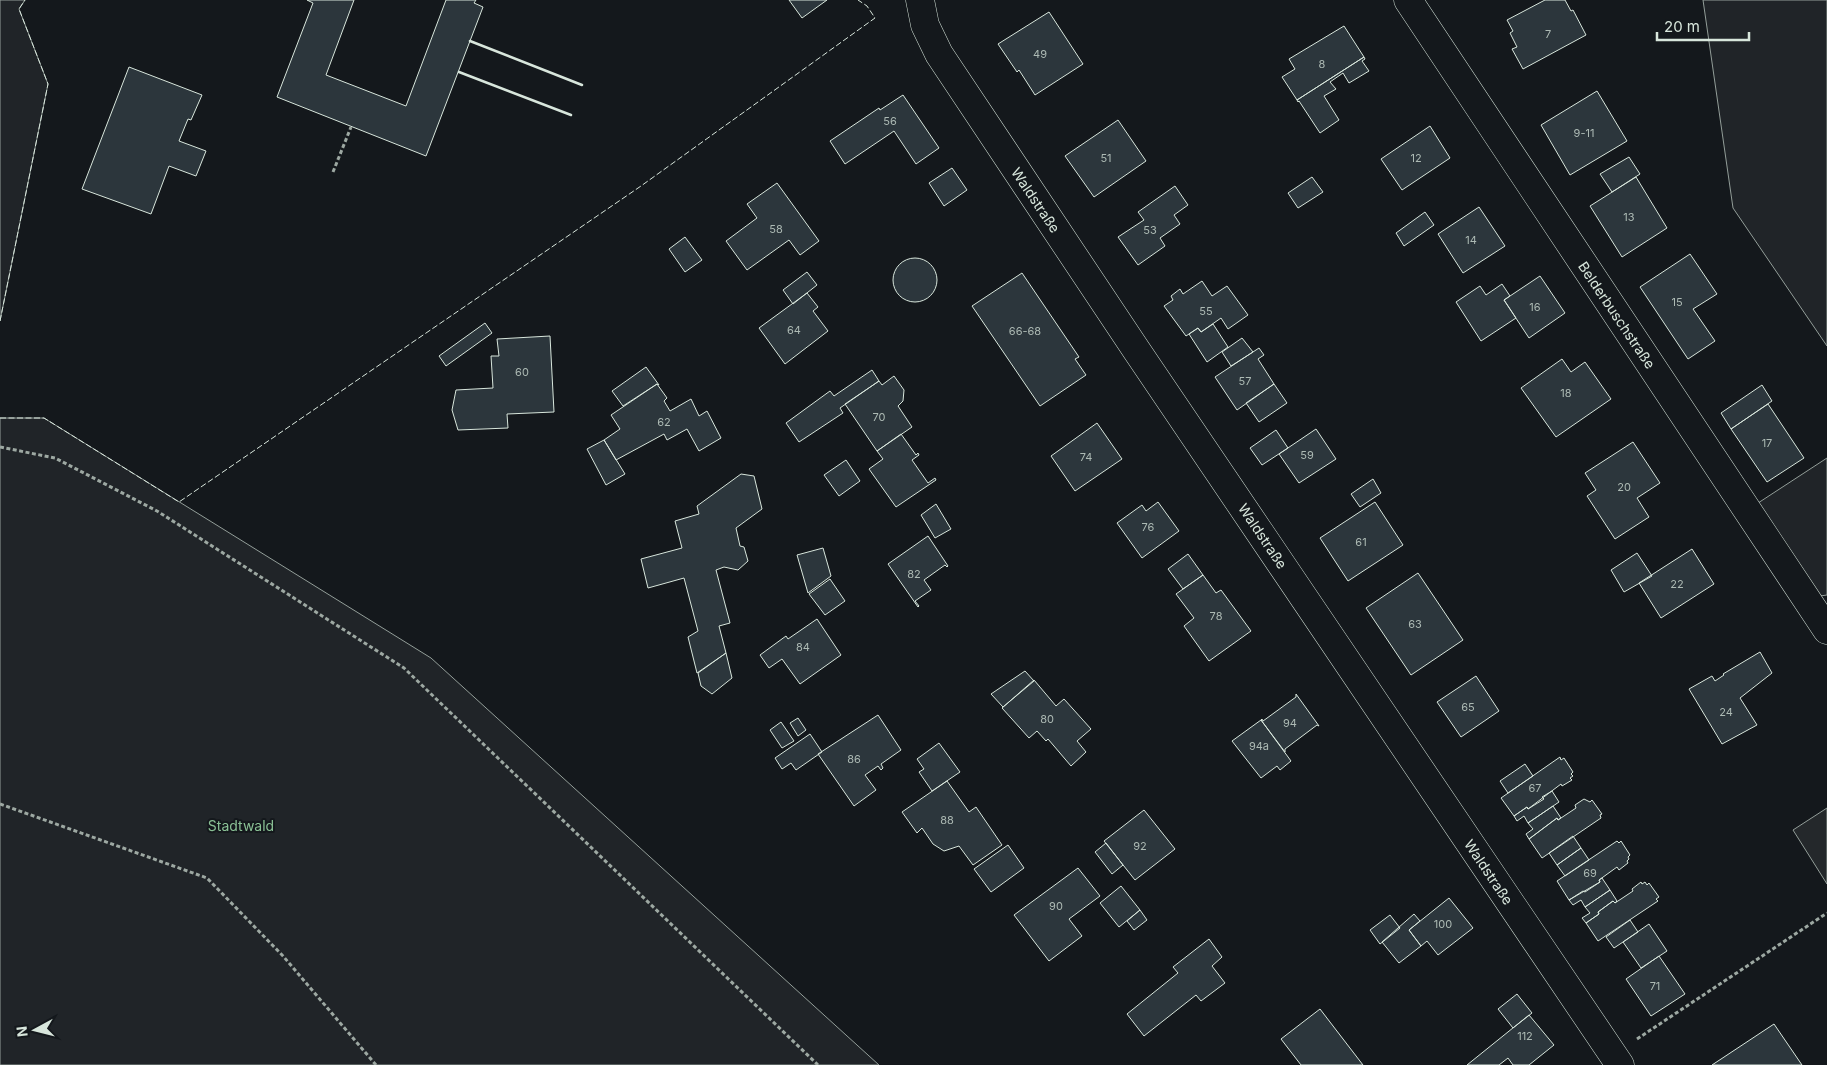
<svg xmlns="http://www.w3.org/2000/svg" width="1827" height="1065" viewBox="0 0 1827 1065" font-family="Inter,sans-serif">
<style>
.green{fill:#202428;stroke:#939e99}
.parking{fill:#24282b;stroke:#939e99}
.building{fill:#2c363c;stroke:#d8e6dc}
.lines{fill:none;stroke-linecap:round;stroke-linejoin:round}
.minor-casing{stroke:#d8e6dc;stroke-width:29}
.path{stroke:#9da8a2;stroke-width:3;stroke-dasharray:4 2.5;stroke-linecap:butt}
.minor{stroke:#14181c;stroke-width:28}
.fence{stroke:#d8e6dc;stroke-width:1;stroke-dasharray:6 2.5;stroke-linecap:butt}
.wall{stroke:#d8e6dc;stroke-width:2.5}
.labels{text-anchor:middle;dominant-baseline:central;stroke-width:4;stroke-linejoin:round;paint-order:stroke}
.number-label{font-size:11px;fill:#adbab4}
.street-label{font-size:14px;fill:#d8e6dc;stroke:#14181c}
.park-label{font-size:14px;fill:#8ac095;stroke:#14181c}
</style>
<rect width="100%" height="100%" fill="#14181c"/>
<path class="green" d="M0 0H25L19 9 48 84 0 321Z
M1703 0H1827V346L1733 208Z
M0 418H44L431 658 879 1065H0Z
M1827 458V595L1820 596 1755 505Z"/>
<path class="parking" d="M1827 808V884L1793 830Z"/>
<path class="building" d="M307 0H354L326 75 406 106 446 0H476L474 3 483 7 426 156 277 97 313 3Z
M789 0H827L802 18Z
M1545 0H1565L1571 11 1573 10 1586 35 1523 69 1512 49 1517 47 1510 33 1513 31 1507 20Z
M1049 12 1083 64 1035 95 1019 70 1017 72 998 44Z
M1344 26 1364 57 1297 100 1282 77 1295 69 1289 59Z
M1364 57 1365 59 1362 61 1369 71 1349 83 1343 73 1330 82 1336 89 1324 96 1339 120 1320 133 1299 101 1298 102 1297 100Z
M129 67 202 95 191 120 188 119 179 141 206 151 196 176 169 166 151 214 82 189Z
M1597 91 1627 141 1570 175 1541 125Z
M903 95 939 148 916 164 894 131 845 164 830 141 879 108 880 110Z
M1118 120 1146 161 1094 197 1065 156Z
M1430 126 1450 158 1402 190 1381 159Z
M1629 157 1640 174 1612 192 1600 174Z
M952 168 967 190 944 206 929 183Z
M1312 177 1323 192 1298 208 1288 193Z
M1636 177 1667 228 1622 257 1590 206Z
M777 183 819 241 800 255 789 240 747 270 726 241 757 218 747 204Z
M1175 186 1188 205 1174 215 1180 224 1160 238 1165 246 1138 265 1118 237 1144 220 1138 212Z
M1479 207 1505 246 1463 273 1438 234Z
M1425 212 1434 225 1404 246 1396 233Z
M685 237 702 260 685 272 669 249Z
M1690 254 1717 294 1693 309 1715 341 1688 359 1640 287Z
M893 280a22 22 0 1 1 44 0a22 22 0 1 1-44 0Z
M807 272 817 285 793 304 783 290Z
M1022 273 1079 357 1075 359 1086 375 1040 406 972 306Z
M1540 276 1565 313 1529 338 1504 300Z
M1202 281 1212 296 1227 286 1248 315 1228 329 1221 318 1201 332 1198 328 1186 336 1164 306 1173 300 1171 296 1180 289 1183 294Z
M1502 284 1510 296 1504 300 1516 318 1481 341 1456 302 1480 286 1486 295Z
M807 293 818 307 813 311 828 331 785 364 759 328Z
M485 323 492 333 446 366 439 356Z
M1213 324 1228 347 1207 362 1189 334 1198 328 1201 332Z
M550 336 554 412 507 414 508 428 458 430 452 410 456 390 493 388 491 356H499L497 339Z
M1242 338 1253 352 1231 366 1222 352Z
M1259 348 1264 355 1258 359 1274 384 1237 410 1215 377Z
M1562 359 1571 372 1585 362 1611 399 1556 437 1521 388Z
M646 367 659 385 657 384 623 406 612 391Z
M872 370 879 381 840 408 843 413 799 442 786 423 830 391 834 396Z
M894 376 904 390 903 401 898 406 912 427 877 451 845 404 879 381 882 385Z
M657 384 667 398 664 401 670 411 691 399 699 416 707 411 721 438 699 451 687 429 667 440 664 434 616 460 604 440 620 429 611 415Z
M1274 384 1287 403 1259 422 1246 403Z
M1762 385 1772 401 1731 429 1721 413Z
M1768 404 1804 458 1767 482 1731 429Z
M1097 423 1122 459 1075 491 1051 456Z
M1316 429 1336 459 1299 483 1279 454Z
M1276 430 1288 448 1262 465 1250 448Z
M901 434 916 455 918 453 919 455 912 460 928 483 935 478 936 480 896 507 869 469 883 459 877 451Z
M604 440 625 474 606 485 587 449Z
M1633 442 1660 483 1637 498 1649 517 1615 539 1587 496 1596 490 1585 473Z
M846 460 860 481 839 496 824 475Z
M741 474 754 476 762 509 736 528 740 546 744 547 748 561 738 570 724 567 716 570 730 623 719 626 726 653 697 673 688 637 698 631 684 578 648 588 641 559 682 548 675 521 699 514 697 506Z
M1373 479 1381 493 1360 507 1351 494Z
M1158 502 1179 531 1142 558 1117 523 1142 505 1146 511Z
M1375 502 1403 545 1348 581 1320 538Z
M936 504 951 529 935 538 921 515Z
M928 536 948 566 947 567 945 565 924 580 931 590 915 601 919 606 918 607 888 564Z
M823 548 831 576 808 593 797 555Z
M1692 549 1714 584 1661 618 1639 583Z
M1637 553 1652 576 1624 592 1611 570Z
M1188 554 1203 575 1183 589 1168 569Z
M1418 573 1463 640 1411 675 1366 608Z
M1203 575 1216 593 1221 590 1251 631 1209 661 1184 626 1194 618 1176 594Z
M830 579 845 601 825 615 809 594Z
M817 619 841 655 800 684 782 659 769 668 760 655 786 636 788 639Z
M1760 652 1772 673 1740 698 1757 725 1722 744 1689 689 1712 676 1715 681 1724 675 1723 674Z
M726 653 732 678 712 694 701 686 698 673Z
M1025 671 1034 681 1003 707 991 694Z
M1476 676 1499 711 1461 737 1437 702Z
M1034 680 1056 706 1064 699 1091 729 1077 741 1086 752 1071 766 1048 739 1046 741 1037 731 1029 738 1002 708Z
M1296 694 1319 726 1317 725 1285 749V752L1261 720 1262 719 1263 721 1296 697Z
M878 715 901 750 881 764 883 768 881 770 878 766 865 775 876 790 854 806 818 754Z
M798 718 806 730 798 736 790 723Z
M1261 720 1291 761 1280 770 1277 766 1261 778 1232 741Z
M781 722 794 741 782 748 770 730Z
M810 734 822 752 796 770 791 763 782 769 775 758Z
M939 743 960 772 932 791 919 772 924 769 917 759Z
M1560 757 1561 760 1564 758 1573 772 1571 774 1573 776 1570 778 1572 780 1562 786 1561 784 1528 809 1527 807 1514 816 1501 798Z
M1525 764 1533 776 1508 793 1500 781Z
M947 781 969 812 976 807 1002 845 973 865 959 846 944 851 933 844 922 828 917 833 902 812Z
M1552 791 1559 802 1528 823 1524 816 1517 821 1514 816 1527 807 1528 809 1544 799 1542 797Z
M1584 799 1590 802 1592 800 1602 814 1600 815 1601 818 1542 858 1529 839 1557 818 1558 820 1576 808 1575 805Z
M1553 806 1561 818 1558 820 1557 818 1529 839 1526 834 1533 829 1528 823Z
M1144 810 1175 849 1135 880 1104 841Z
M1573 836 1581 848 1557 865 1549 853Z
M1617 841 1619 843 1621 841 1630 855 1628 857 1629 859 1627 861 1628 863 1619 870 1617 867 1599 880 1600 882 1585 892 1583 891 1569 900 1557 881Z
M1106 843 1123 865 1112 874 1095 852Z
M1008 845 1024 868 991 892 974 869Z
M1581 848 1589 860 1565 876 1557 865Z
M1078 868 1100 896 1069 919 1082 936 1049 961 1014 915Z
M1602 878 1610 890 1585 907 1581 900 1573 905 1569 900 1600 882 1599 880Z
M1641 882 1642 884 1645 882 1647 885 1649 883 1659 897 1656 899 1658 901 1598 941 1586 923 1599 914 1598 912 1613 901 1615 903 1633 891 1632 889Z
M1121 886 1140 910 1119 927 1100 903Z
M1610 890 1617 901 1615 903 1613 901 1598 912 1599 914 1586 923 1582 918 1590 913 1585 907Z
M1449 898 1473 928 1438 955 1427 941 1421 946 1409 930Z
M1140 910 1147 920 1134 930 1127 921Z
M1414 914 1420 921 1409 930 1421 946 1399 963 1382 942Z
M1390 915 1400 928 1380 944 1370 930Z
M1630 920 1638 932 1614 948 1606 937Z
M1649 924 1667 951 1641 968 1623 942Z
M1209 939 1222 957 1212 966 1225 983 1201 1001 1196 995 1144 1036 1127 1014 1178 973 1173 967Z
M1659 956 1685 994 1651 1016 1626 979Z
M1517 994 1532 1013 1513 1028 1498 1009Z
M1320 1009 1363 1065H1301L1281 1039Z
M1529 1015 1554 1045 1529 1065H1513L1508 1058 1499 1065H1467Z
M1774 1024 1802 1065H1712Z"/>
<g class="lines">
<g class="minor-casing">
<path id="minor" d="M920 0 925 25 939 54 1137 351 1620 1065
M1408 0 1827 630"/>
</g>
<path class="path" d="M333 172 351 127
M0 447 55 458 157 511 404 668 818 1065
M0 804 207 878 283 956 376 1065
M1637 1039 1827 913"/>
<use href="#minor" class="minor"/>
<path class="fence" d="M0 321 48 84 19 9 25 0
M0 418H44L179 502 641 186 875 18 867 6 858 0"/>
<path class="wall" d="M470 41 582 85
M459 72 571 115"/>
</g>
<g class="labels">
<g class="number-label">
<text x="1548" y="34">7</text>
<text x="1040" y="54">49</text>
<text x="1322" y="64">8</text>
<text x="890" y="121">56</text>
<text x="1584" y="133">9-11</text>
<text x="1106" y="158">51</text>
<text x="1416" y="158">12</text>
<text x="1629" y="217">13</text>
<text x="776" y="229">58</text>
<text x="1150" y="230">53</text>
<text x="1471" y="240">14</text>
<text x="1677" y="302">15</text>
<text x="1535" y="307">16</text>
<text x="1206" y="311">55</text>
<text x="794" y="330">64</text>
<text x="1025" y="331">66-68</text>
<text x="522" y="372">60</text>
<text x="1245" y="381">57</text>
<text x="1566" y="393">18</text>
<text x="879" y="417">70</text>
<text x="664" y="422">62</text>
<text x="1767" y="443">17</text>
<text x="1307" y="455">59</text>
<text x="1086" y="457">74</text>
<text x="1624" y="487">20</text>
<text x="1148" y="527">76</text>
<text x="1361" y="542">61</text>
<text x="914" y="574">82</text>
<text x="1677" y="584">22</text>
<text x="1216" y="616">78</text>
<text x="1415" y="624">63</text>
<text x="803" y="647">84</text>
<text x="1468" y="707">65</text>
<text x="1726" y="712">24</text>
<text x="1047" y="719">80</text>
<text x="1290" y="723">94</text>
<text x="1259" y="746">94a</text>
<text x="854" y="759">86</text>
<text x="1535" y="788">67</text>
<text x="947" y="820">88</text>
<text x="1140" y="846">92</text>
<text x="1590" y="873">69</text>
<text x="1056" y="906">90</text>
<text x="1443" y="924">100</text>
<text x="1655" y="986">71</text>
<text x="1525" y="1036">112</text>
</g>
<g class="street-label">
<text transform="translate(1036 200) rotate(56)">Waldstraße</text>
<text transform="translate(1617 315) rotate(56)">Belderbuschstraße</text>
<text transform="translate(1263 536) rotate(56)">Waldstraße</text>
<text transform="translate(1489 872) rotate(56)">Waldstraße</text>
</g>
<g class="park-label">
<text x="241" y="825">Stadtwald</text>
</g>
</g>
<g transform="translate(35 1030) rotate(263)" stroke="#14181c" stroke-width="4" paint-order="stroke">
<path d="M0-4L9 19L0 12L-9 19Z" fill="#d8e6dc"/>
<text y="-8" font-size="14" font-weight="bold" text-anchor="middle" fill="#d8e6dc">N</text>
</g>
<path d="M1657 32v8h92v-8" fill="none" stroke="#d8e6dc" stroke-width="2.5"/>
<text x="1664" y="32" font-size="15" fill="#d8e6dc" stroke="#14181c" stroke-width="4" paint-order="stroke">20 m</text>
</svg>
